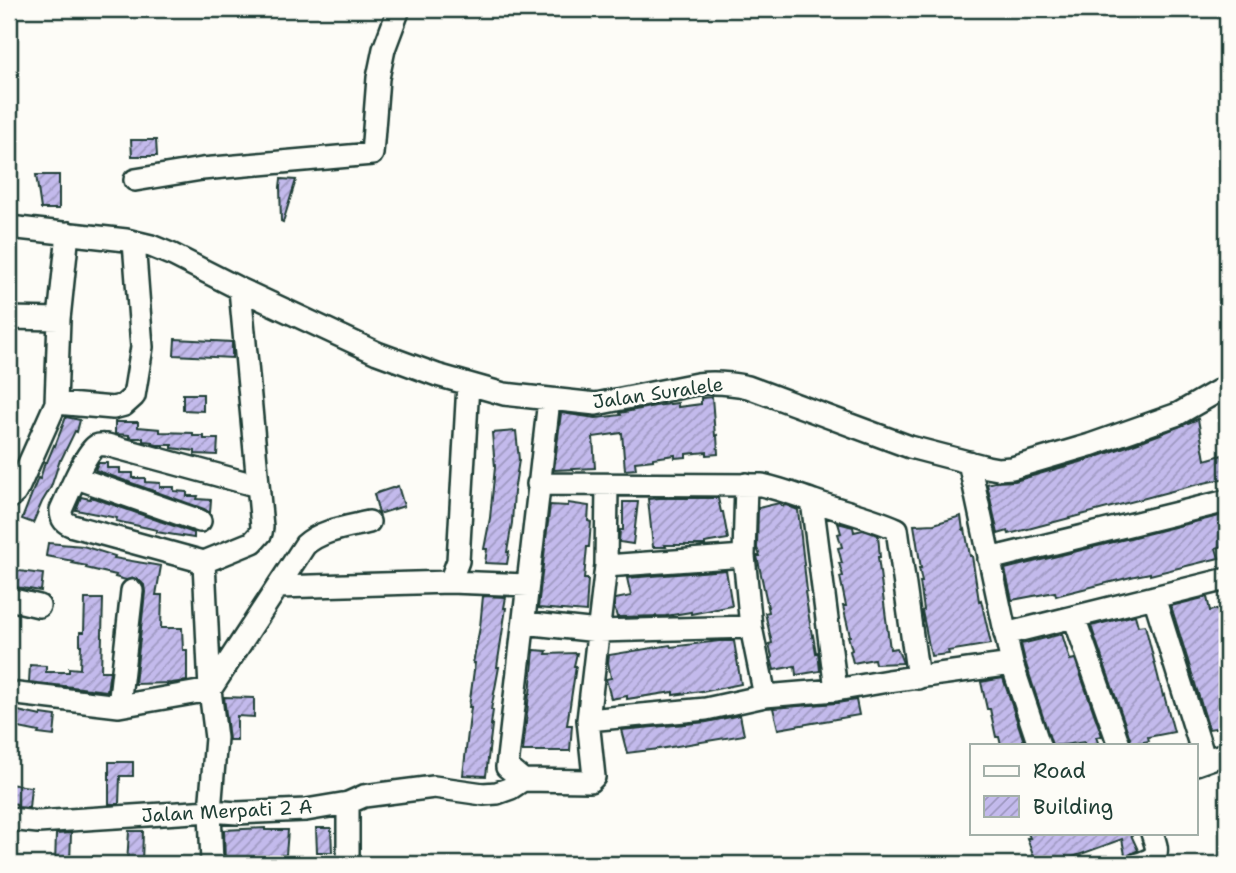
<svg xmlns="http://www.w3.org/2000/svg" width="1236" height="873" viewBox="0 0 1236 873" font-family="'Shantell Sans',sans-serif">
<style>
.building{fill:url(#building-hatch);stroke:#1f3d34;stroke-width:2}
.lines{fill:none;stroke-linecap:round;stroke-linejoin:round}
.minor-casing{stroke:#1f3d34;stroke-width:26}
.minor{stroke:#fdfcf7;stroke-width:21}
.labels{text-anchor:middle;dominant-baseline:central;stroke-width:5;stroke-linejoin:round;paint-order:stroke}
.street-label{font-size:19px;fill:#1f3d34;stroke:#fdfcf7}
</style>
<defs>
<pattern id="building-hatch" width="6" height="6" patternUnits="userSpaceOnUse" patternTransform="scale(1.75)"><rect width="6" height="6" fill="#c3baec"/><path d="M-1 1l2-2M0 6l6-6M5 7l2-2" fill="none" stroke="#9e98c0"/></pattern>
</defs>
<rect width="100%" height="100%" fill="#fdfcf7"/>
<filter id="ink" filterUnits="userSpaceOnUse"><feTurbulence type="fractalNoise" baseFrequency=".0143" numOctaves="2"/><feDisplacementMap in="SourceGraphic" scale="14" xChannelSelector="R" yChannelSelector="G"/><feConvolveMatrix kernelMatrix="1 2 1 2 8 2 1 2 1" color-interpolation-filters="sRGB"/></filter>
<g filter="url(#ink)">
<path class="building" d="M131 140H156L157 156H132Z
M36 175H59V209H41Z
M281 179 296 180 283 222 281 221 280 187Z
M175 339 232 342V358L174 355Z
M183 394H203V411L183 410Z
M712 397 715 436 717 435 718 454 707 455V452L686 454V457L675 458V455L653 458V460L635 462 636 469 625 470 622 433 593 437 595 468 554 470 561 413 596 418 621 415 620 413 655 406 678 403V407L701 404V398Z
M66 417 80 420 77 432 75 431 61 460H60L51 487 42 502 33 523 22 519 38 478 40 479 45 462H47L54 445 55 446Z
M1198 419 1205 460 1222 455 1226 478 1191 486 1009 534 1008 531 998 534 987 484 995 482 1015 481 1094 458 1158 435Z
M115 422H138V427L160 429V432L193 433V436H204V439H218L217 455 195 454V451L172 448V445H157L153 444V442L143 441V438H133L129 437V435L115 434Z
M516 431 519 460 514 492 512 523 507 552H509L507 564 485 563 487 549H484L490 518 495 467 492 433Z
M98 463H107V468H120V473H133V478H145V482L160 483V487H174V491L187 492V496H198L197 499 211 500 210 513 204 509 95 470Z
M398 486 404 506 379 514 374 494Z
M81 497 90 499 91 497 194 533V538L156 532 157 530 116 521 117 518 76 510Z
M660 498H718L721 512H723L728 539 710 542 705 543V545H665L666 547H653L648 499Z
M623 502H638L633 544 619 542 620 530H623Z
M568 503 589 506 588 521 591 522 589 547H587L584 579H588L586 612 538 608 550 505 568 506Z
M779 503 782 506 786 505 798 510 807 591 805 592 812 636 813 635 816 653 818 652 820 671 796 675 795 666 774 670 771 658 772 657 769 644 772 643 765 613 769 612 757 556H760L757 548 758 508Z
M1227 514V545L1216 548 1219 558 1150 575V573L1135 576 1067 593 1056 596 1055 592 1012 600 1005 569Z
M961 516 963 530 965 529 970 556H972L979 601 981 600 991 644 948 651 949 654 931 656 922 611 924 610 920 582H922L919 568H921L914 525 934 524Z
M838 523 853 527 854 532 863 530 878 535 880 557H878L890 649 897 648 903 663 875 664 874 659 853 663 850 651 852 650 848 636H850L843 606H846L840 577 843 576 839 563H842L838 548 842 547 838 534 841 533Z
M48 543 83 546 115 556 114 558 161 566 156 595H162L161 628H182L183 650H187V681L171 683 135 684 145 592 144 585 140 581 134 578 126 580 115 577 116 575 86 568 87 566 72 563 73 561 46 556Z
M11 570 43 574 41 591 9 586Z
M726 570 732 606 691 614V612L666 616 617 617 614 607 615 599 631 596 627 578Z
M483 596 506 597 504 608H506L497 667H499L491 710H493L491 725H492L486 776 463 775 471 707H469L475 663H473L480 627Z
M1207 597 1210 611 1217 609 1224 636 1226 635 1227 642V719L1221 720 1222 727 1209 729 1171 606Z
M85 599H103L101 671H110L107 691 29 682 30 665 46 666V672H69V668L80 669 81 645H80V632H84Z
M1135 615 1138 626 1145 625 1163 696 1164 695 1174 732 1148 737 1149 741 1132 744 1091 626Z
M1062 634 1070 660 1075 659 1102 736 1096 737 1099 745H1085L1084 742 1063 745H1052L1025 661 1021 644Z
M719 641H734L741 684 702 692V691L673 695V692L627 699V696L611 699 606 679 611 678 608 662 609 655 670 645 671 647Z
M534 650 547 651 546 654 577 653 574 666H576L567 725H572L570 751H523L529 694H530Z
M1003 678 1025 745H1001L999 737H996L990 709H987L981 682Z
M224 697 254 698V717L237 716V740H229Z
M856 700 859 715 778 729 773 708 837 703Z
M9 709 41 716V714L56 716 54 736 38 734 39 732 9 726Z
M740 715 744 735 659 749 627 753 621 730 707 722Z
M109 762H133V776H120L119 804H109Z
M9 784 31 787 29 808 17 807V804L9 803Z
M265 828V830H288L286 855H282L283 864H225L224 830Z
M316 828H331L332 852H317Z
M129 831H143L142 864H127Z
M71 833 70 864H55L56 834Z
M1028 833H1135L1131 835 1138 850 1129 855 1126 860 1122 839 1054 864 1052 859 1036 864 1027 838H1030Z"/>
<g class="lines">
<g class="minor-casing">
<path id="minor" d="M135 180 202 169 372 154 378 78 384 49 399 9
M9 227 126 240 151 246 173 255 240 289 377 353 437 375 504 394 596 404 697 384C714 382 730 383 748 387L910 447 987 467 998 469 1012 468 1090 445 1178 414 1227 386
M9 318 59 319
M549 400 507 767 523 780 590 781 594 777 588 720 606 566 607 485
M56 403 113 408 124 405 134 396 142 347 134 242
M969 462 1012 664 1039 745
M77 478 200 521
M538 484 762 485C780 489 796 495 814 501 842 511 870 517 897 529L918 678
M746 484 744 556 751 627 765 696
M9 498 15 493 19 486 56 403 59 319 68 233
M812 501 836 690
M989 559 1227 501
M204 562 73 526C65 523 61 520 61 510 67 497 85 453 96 446 100 444 103 445 107 445L258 486
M606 566 744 556
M450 582 528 585
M278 587 450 582 458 561 468 384
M1154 597 1205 761
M9 599 39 606
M1074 617 1119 745
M524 623 598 631 751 627
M1005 634 1227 579
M9 693 119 706 210 690 305 545C321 530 348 527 369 522
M119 706 132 591
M588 720 706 709 765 696 836 690 888 681 1012 664
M1196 764 1227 753
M9 819 38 822 210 811 237 813 306 810 348 803 364 796 434 787 483 794 497 793 511 788 523 780
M212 864 210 811 216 738 210 690 204 562 253 542 261 533 262 527 240 289
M348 864V803
M1138 864C1160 857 1159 853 1152 833"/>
</g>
<use href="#minor" class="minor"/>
</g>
</g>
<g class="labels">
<g class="street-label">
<text transform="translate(658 393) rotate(-8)">Jalan Suralele</text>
<text transform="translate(227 811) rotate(-3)">Jalan Merpati 2 A</text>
</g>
</g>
<rect width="1236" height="873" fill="none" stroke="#fdfcf7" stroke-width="35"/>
<rect x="18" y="18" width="1201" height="838" fill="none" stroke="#1f3d34" stroke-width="2.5" filter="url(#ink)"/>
<rect x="970" y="744" width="228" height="91" fill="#fdfcf7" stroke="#a4b0a9" stroke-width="2"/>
<rect x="984" y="766" width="35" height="10" fill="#fdfcf7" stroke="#a4b0a9" stroke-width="2"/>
<text x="1033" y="778" font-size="21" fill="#1f3d34">Road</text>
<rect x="984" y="796" width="35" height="21" fill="url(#building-hatch)" stroke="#a4b0a9" stroke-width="2"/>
<text x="1033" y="814" font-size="21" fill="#1f3d34">Building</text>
</svg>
